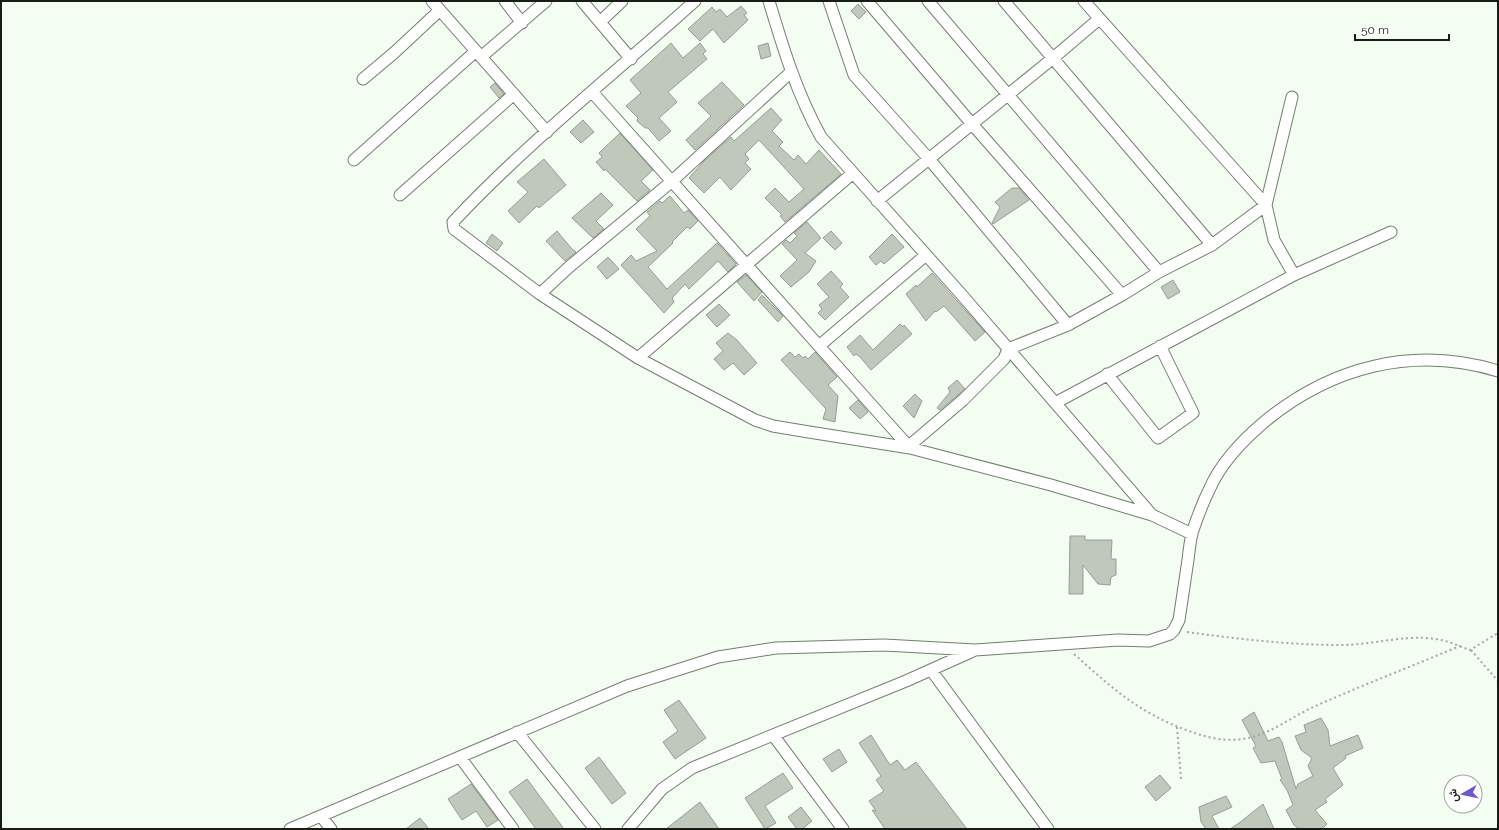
<svg xmlns="http://www.w3.org/2000/svg" width="1499" height="830" viewBox="0 0 1499 830" font-family="Raleway,Vazirmatn,sans-serif">
<style>
.building{fill:#c0c8bc;stroke:#969e92}
.lines{fill:none;stroke-linecap:round;stroke-linejoin:round}
.minor-casing{stroke:#757d72;stroke-width:13}
.path{stroke:#a2a99f;stroke-width:2;stroke-dasharray:2 3;stroke-linecap:butt}
.minor{stroke:#fff;stroke-width:11}
</style>
<rect width="100%" height="100%" fill="#f4fdf1"/>
<path class="building" d="M858 4 866 12 859 19 851 11Z
M741 6 747 13 744 15 748 20 724 43 713 29 700 41 688 29 712 7 716 12 720 9 727 17Z
M671 43 683 58 700 43 706 51 703 54 707 59 668 92 677 102 659 118 671 131 659 141 648 128H645L637 121 638 118 626 106 641 93 630 80Z
M768 43 771 56 761 59 758 46Z
M722 82 744 105 695 150 686 140 711 116 698 103Z
M495 83 504 94 499 98 490 87Z
M771 108 782 120 772 131 783 142 779 146 794 160 798 155 806 164 819 150 841 174 785 222 780 216 782 215 765 198 775 188 789 202 804 189 759 140 745 154 749 159 745 163 751 169 731 190 720 177 704 193 689 178 705 160 731 137 734 141Z
M583 120 594 132 581 143 570 132Z
M620 133 653 170 641 181 650 190 637 201 605 169 604 171 596 162 602 157 599 153Z
M544 159 566 185 539 208 537 206 519 223 508 211 528 192 517 182Z
M1012 188H1019L1029 200 993 224 992 223 1000 207 995 202Z
M601 193 613 205 596 221 604 229 593 238 572 218Z
M670 196 684 213 688 210 698 221 690 229 687 227 672 242 673 243 648 267 667 289 717 243 736 264 728 272 718 261 689 289 685 284 672 298 674 302 664 313 621 265 631 255 636 261 657 251 636 229 650 216 647 212 660 201 662 203Z
M807 222 821 238 805 253 816 261 809 272 791 287 780 276 797 260 782 244 786 240 790 243 797 236 794 233Z
M557 231 572 249 576 252 565 261 546 241Z
M831 231 842 243 835 250 823 238Z
M492 234 503 243 497 251 486 243Z
M892 234 904 247 884 264 881 261 876 265 869 257Z
M608 257 619 269 607 279 597 267Z
M831 271 843 284 840 287 849 297 825 320 818 313 822 309 819 305 829 297 817 284Z
M932 273 985 332 975 341 944 306 936 312 935 311 926 321 906 294 916 285 917 287Z
M746 275 762 292 754 301 737 282Z
M1173 280 1180 292 1168 299 1161 287Z
M762 295 783 316 778 322 758 300Z
M719 304 730 315 717 327 706 315Z
M900 324 903 327 904 325 912 334 871 370 860 357 856 354 854 356 847 347 860 335 873 350Z
M728 333 737 340 757 363 744 375 733 363 724 370 714 359 723 351 716 343Z
M790 352 795 357 799 354 803 358 805 356 808 359 815 352 837 377 828 385 838 396 835 422 823 419 826 409 781 360Z
M957 380 965 389 940 410 937 408 950 392 948 388Z
M915 394 922 401 914 418 903 406Z
M858 400 868 412 860 419 849 408Z
M1070 536H1085V540H1112L1111 559H1116V575L1111 577 1110 585 1098 584 1083 565V594H1069Z
M679 700 706 738 675 759 663 742 678 731 664 710Z
M1254 712 1268 741 1279 737 1282 742 1296 789 1298 784 1313 776 1308 766 1312 758 1301 750 1295 736 1306 732 1304 725 1321 718 1328 730 1330 746 1358 735 1363 748 1345 756 1346 758 1333 768 1343 785 1325 799 1327 802 1315 810 1327 824 1322 829H1299L1294 825 1286 810 1293 805 1287 790 1280 780 1282 779 1275 761 1261 763 1253 748 1256 746 1242 720Z
M871 735 890 765 897 760 905 770 916 762 967 829H885L872 810 876 811 869 801 884 791 876 780 881 776 859 743Z
M839 749 847 762 832 772 823 759Z
M599 757 626 793 612 804 585 768Z
M783 773 793 788 765 806 776 823 765 829 745 798Z
M1160 775 1171 788 1156 801 1145 787Z
M527 779 564 829H536L509 792Z
M471 784 498 820 487 827 476 811 462 820 448 799Z
M1226 796 1232 807 1212 816 1219 829H1206L1201 822 1199 807Z
M700 802 719 829H666L685 814Z
M1263 804 1274 829H1230L1239 823Z
M801 807 812 821 802 829H797L788 817Z
M420 818 429 829H406Z"/>
<g class="lines">
<g class="minor-casing">
<path id="minor" d="M432 1 547 132
M505 1 522 23
M582 1 631 59
M695 1C614 74 528 142 453 222L454 229 540 294 638 358 755 420 773 426 809 432 910 448 1051 485 1152 515 1192 534
M769 1C783 48 797 94 821 137L961 294 1152 515
M829 1 854 75 929 159 1068 325
M867 1 972 124 1122 295
M928 1 1159 272
M1004 1 1212 245
M600 22 622 1
M481 57 546 1
M363 79 395 52 440 10
M592 92 910 448
M354 160 476 51
M400 195 514 94
M877 201 1052 59 1099 19
M1294 275 1391 232
M540 294 569 267 671 182 791 72
M819 346 926 255
M638 358 853 173
M1107 374 1158 438 1193 413 1160 346
M1055 403 1294 275 1274 240 1266 205 1084 1
M909 446 963 400 1004 359 1008 349 1068 325 1122 295 1159 272 1212 245 1266 205 1292 97
M931 670 1048 829
M517 732 595 829
M773 735 843 829
M460 757 513 829
M321 816 331 829
M290 829 627 686 718 657 776 648 884 645 975 650 1118 640 1149 641 1170 634 1174 630 1179 620C1182 600 1185 580 1188 560 1189 551 1190 542 1192 533 1197 518 1203 502 1210 488 1221 463 1242 441 1263 423 1330 367 1413 345 1498 371
M628 829 662 789 692 768 906 681 973 651"/>
</g>
<path class="path" d="M1187 632C1238 639 1290 645 1341 645 1374 645 1409 633 1441 640 1451 642 1461 647 1470 650L1498 633
M1471 650 1498 681
M1074 654C1113 689 1139 713 1189 731 1205 737 1225 742 1242 739 1267 736 1289 719 1311 708 1360 686 1410 667 1460 646
M1177 727 1181 779"/>
<use href="#minor" class="minor"/>
</g>
<rect width="1499" height="830" fill="none" stroke="#181b16" stroke-width="4"/>
<g transform="translate(1463 794) rotate(261)"><circle r="19" fill="#ffffff" stroke="#a3a4a2"/>
<path d="M0-3L7 15L0 10L-7 15Z" fill="#6e58d2"/>
<text y="-6" font-size="11" font-weight="bold" text-anchor="middle" fill="#181b16">ش</text>
</g>
<path d="M1355 34v6h94v-6" fill="none" stroke="#181b16" stroke-width="2"/>
<text x="1361" y="34" font-size="12" fill="#181b16" stroke="#ffffff" stroke-width="3" paint-order="stroke">50 m</text>
</svg>
